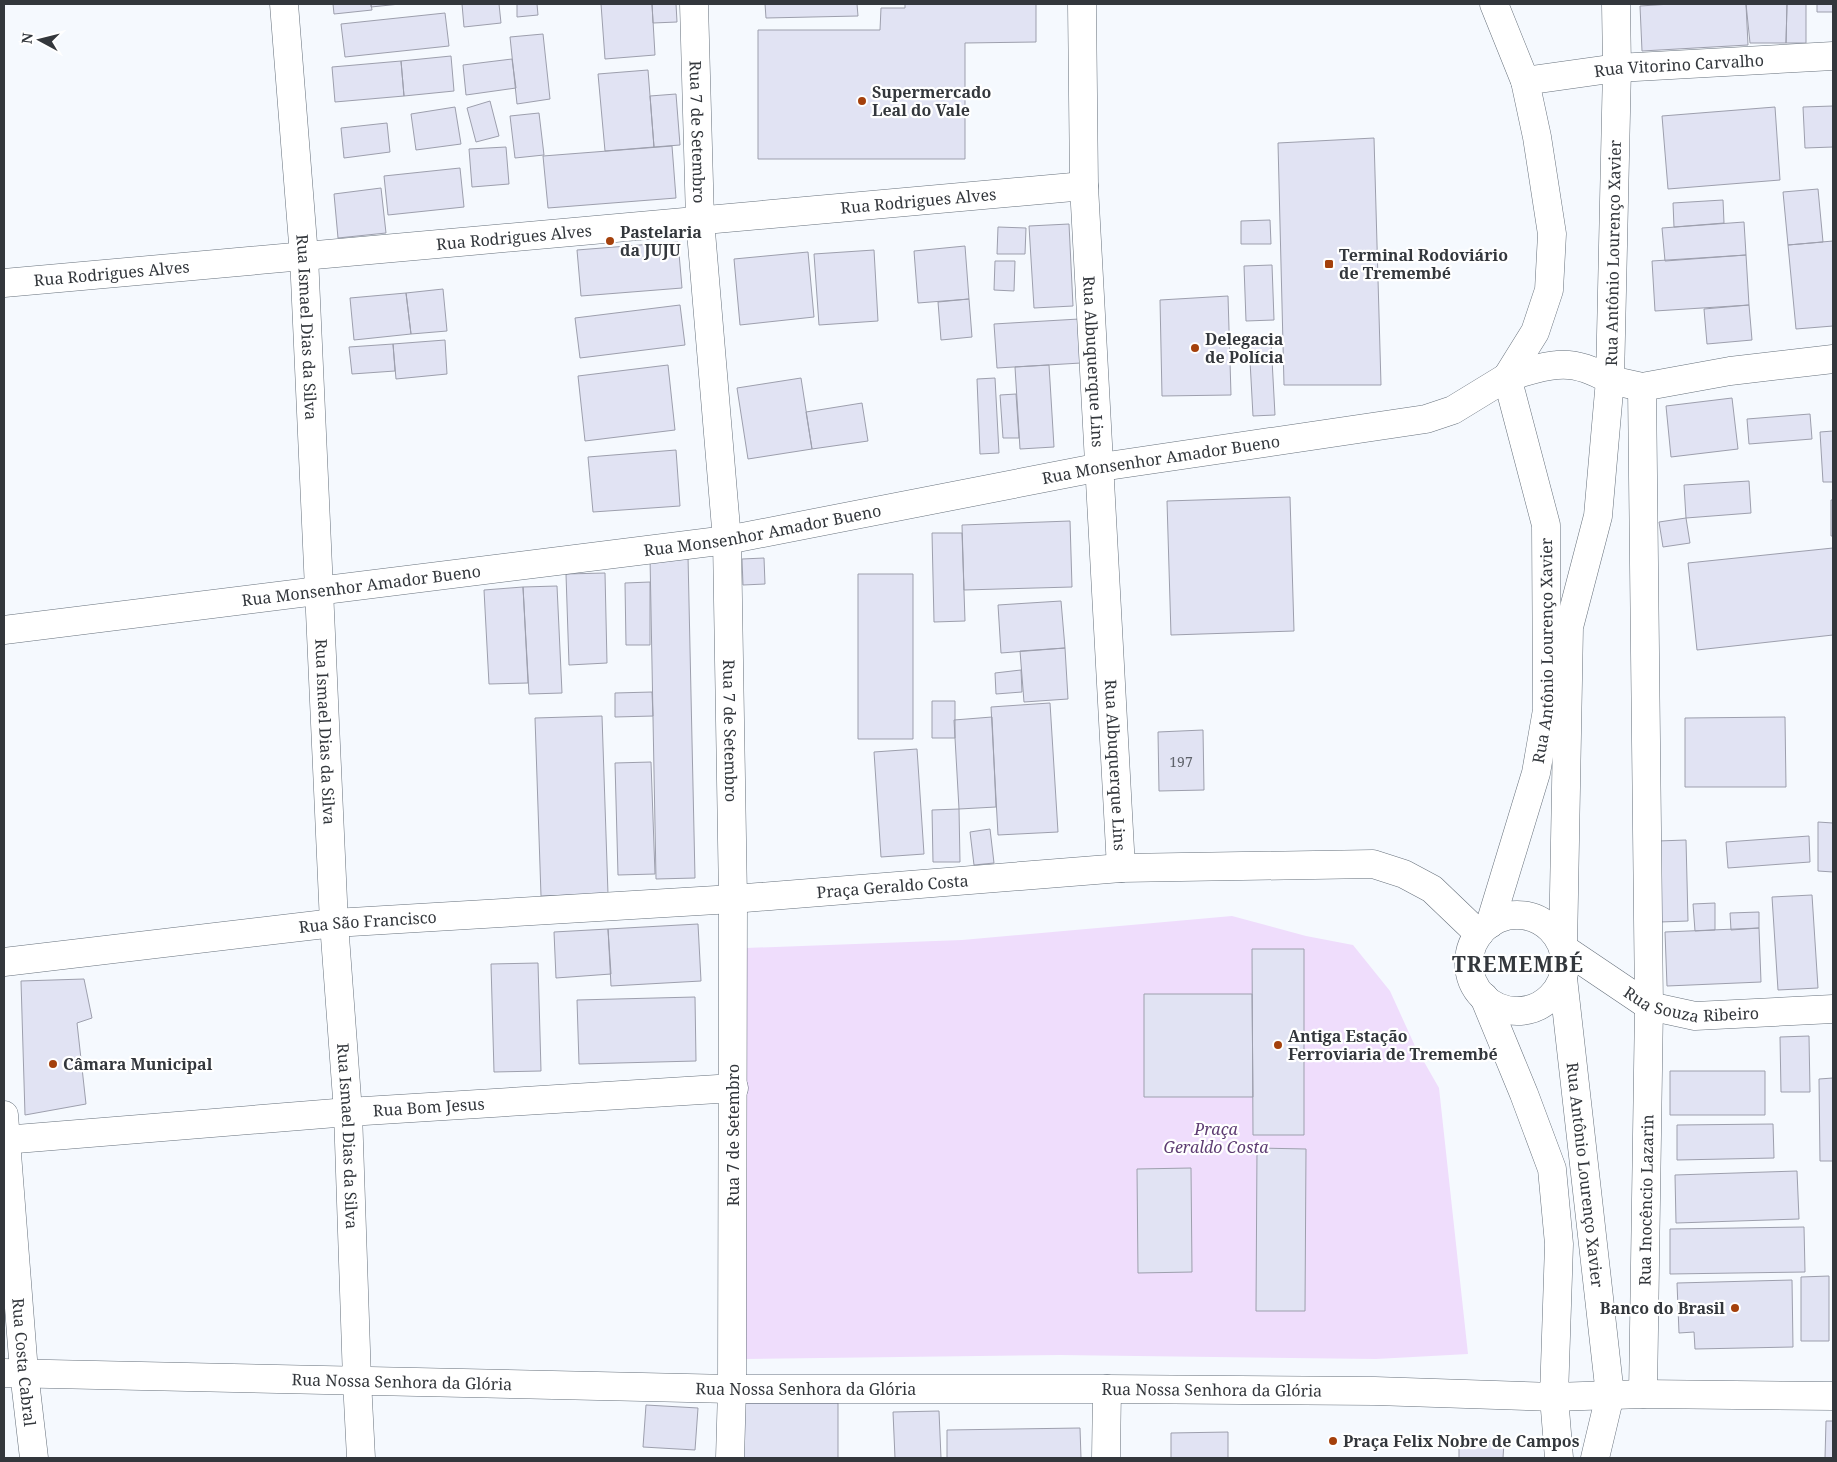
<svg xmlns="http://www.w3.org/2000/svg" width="1837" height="1462" viewBox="0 0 1837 1462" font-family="'Noto Serif',serif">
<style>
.green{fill:#efddfc}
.building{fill:#e1e3f3;stroke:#9d9fad}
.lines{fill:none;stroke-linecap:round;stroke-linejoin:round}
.minor-casing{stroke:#67717c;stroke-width:29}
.tertiary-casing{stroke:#67717c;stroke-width:29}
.primary-casing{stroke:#67717c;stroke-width:29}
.minor{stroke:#fff;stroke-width:28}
.tertiary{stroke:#fff;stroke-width:28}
.primary{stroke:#fff;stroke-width:28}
.poi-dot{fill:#a4400b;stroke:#fff;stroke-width:2}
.labels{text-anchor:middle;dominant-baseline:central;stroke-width:4.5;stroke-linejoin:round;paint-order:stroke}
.number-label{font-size:14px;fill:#5e626a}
.street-label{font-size:16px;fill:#33373c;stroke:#fff}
.poi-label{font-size:16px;font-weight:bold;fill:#33373c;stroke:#fff;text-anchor:start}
.park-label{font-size:16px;font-style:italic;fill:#5d3c72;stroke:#fff}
.district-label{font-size:21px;font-weight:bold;letter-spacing:1px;fill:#33373c;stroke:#fff}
</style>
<rect width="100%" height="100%" fill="#f5f9fe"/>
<path class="green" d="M1232 916 1306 936 1353 945 1390 991 1415 1046 1439 1088 1468 1354 1376 1359 1060 1355 745 1359 746 948 962 940Z"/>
<path class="building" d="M333 4H371L372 10 334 14Z
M371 4H400L371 7Z
M462 4H499L501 23 464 27Z
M517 4H537L538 15 517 17Z
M601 4H652L655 55 605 59Z
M652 4H676L677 22 653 23Z
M765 4H857L858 16 766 18Z
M905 4H1036V42L965 43V159H758V30H880L881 8H905Z
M1671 4H1746L1748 45 1642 51 1640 6Z
M1746 4H1787L1786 43H1750Z
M1787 4H1806V43H1786Z
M1817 4H1833V12H1817Z
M445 13 449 46 345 57 341 24Z
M543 34 550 99 517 104 510 37Z
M451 56 454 91 404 96 401 61Z
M512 59 516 88 466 95 463 65Z
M401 61 404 96 335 102 332 67Z
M648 70 654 147 605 151 598 74Z
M676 94 680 145 654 147 650 96Z
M490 101 499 136 476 142 467 108Z
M1833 106V147L1805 148 1803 107Z
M455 107 461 144 416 150 411 114Z
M1775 107 1780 180 1668 189 1662 116Z
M539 113 544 155 515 158 510 116Z
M387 123 390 152 344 158 341 128Z
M1374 138 1381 385H1284L1278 143Z
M672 146 676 198 548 208 543 156Z
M506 147 509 184 472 187 469 149Z
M460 168 464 207 388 215 384 176Z
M381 188 386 233 338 238 334 194Z
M1818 189 1823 242 1788 245 1783 192Z
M1723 200 1724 223 1674 227 1673 203Z
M1270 220 1271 244H1241V221Z
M1744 222 1746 255 1665 261 1662 228Z
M1069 224 1073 306 1034 308 1029 226Z
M998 227 1026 228 1025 254H997Z
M1833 241V326L1796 329 1788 245Z
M678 242 682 288 581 296 577 250Z
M965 246 969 299 918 303 914 251Z
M874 250 878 321 819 325 814 254Z
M808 252 814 317 740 325 734 259Z
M1746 255 1749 305 1655 311 1652 261Z
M995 261H1015L1014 291 994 290Z
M1272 265 1274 320 1246 321 1244 266Z
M443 289 447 331 411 334 406 293Z
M406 293 411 334 354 340 350 298Z
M1228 296 1231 395 1162 396 1160 300Z
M969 299 972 337 941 340 938 302Z
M680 305 685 345 580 358 575 318Z
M1749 305 1752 340 1707 344 1704 309Z
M1079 319 1081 363 997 368 994 324Z
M445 340 447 374 396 379 393 344Z
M1271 341 1275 415 1253 416 1249 342Z
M393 344 395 371 352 374 349 347Z
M668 365 675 430 585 441 578 376Z
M1049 365 1054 447 1020 449 1015 367Z
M801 378 812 449 748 459 737 388Z
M995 378 999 453 980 454 977 379Z
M1016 394 1019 438H1003L1000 395Z
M1732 398 1738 449 1671 457 1666 406Z
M862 403 868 441 812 449 806 412Z
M1810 414 1812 439 1749 444 1747 419Z
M1833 431V482H1823L1820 432Z
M676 450 680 506 593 512 588 457Z
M1749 481 1751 513 1686 518 1684 485Z
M1290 497 1294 631 1171 635 1167 501Z
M1831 500H1833V536H1831Z
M1686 518 1690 543 1663 547 1659 522Z
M1070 521 1072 587 964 590 962 525Z
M932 533H962L965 621 934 622Z
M1833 548V635L1697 650 1688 563Z
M688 556 695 878 656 879 650 557Z
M764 558 765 584 743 585 742 559Z
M605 573 607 663 569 665 566 574Z
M858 574H913V739H858Z
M650 582V645H626L625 583Z
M557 586 562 693 529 694 523 587Z
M523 587 528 683 489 684 484 590Z
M1061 601 1065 648 1001 653 998 605Z
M1065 648 1068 699 1024 702 1020 651Z
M1021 670 1022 692 996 694 995 673Z
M652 692 653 716 615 717V693Z
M932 701H955V738H932Z
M1050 703 1058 832 998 835 991 707Z
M602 716 608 894 541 896 535 718Z
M992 717 996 807 959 809 954 720Z
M1785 717 1786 787H1685V718Z
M1203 730 1204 790 1159 791 1158 732Z
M917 749 924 854 881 857 874 752Z
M651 762 655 874 618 875 615 763Z
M959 809 960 862H933L932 810Z
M1818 822 1833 823V872L1818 871Z
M990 829 994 863 974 865 970 832Z
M1809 836 1810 862 1728 868 1726 842Z
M1686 840 1688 921 1660 922 1658 841Z
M1812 895 1818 988 1778 990 1772 897Z
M1715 903V930L1695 931 1693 904Z
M1759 912V928L1731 930 1730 913Z
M698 924 701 981 611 986 608 929Z
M1759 928 1761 982 1667 986 1665 932Z
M608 929 611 974 556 978 554 932Z
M1252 949H1304V1135H1253Z
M538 963 541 1071 494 1072 491 964Z
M84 979 92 1018 77 1023 86 1104 25 1115 21 981Z
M1144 994H1252L1253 1097H1144Z
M695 997 696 1061 579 1064 577 1000Z
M1809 1036 1810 1092H1781L1780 1037Z
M1670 1071H1765V1115H1670Z
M1833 1078V1161H1820L1819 1079Z
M1773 1124 1774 1158 1677 1160V1125Z
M1257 1148 1306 1149 1305 1311H1256Z
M1191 1168 1192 1272 1138 1273 1137 1169Z
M1797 1171 1799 1219 1676 1223 1675 1175Z
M1804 1227 1805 1272 1670 1274V1229Z
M1829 1276V1341H1801V1277Z
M1792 1280 1793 1347 1695 1349 1694 1332 1679 1333 1677 1283Z
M743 1403H838V1458H743Z
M646 1405 698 1408 695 1450 643 1447Z
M939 1411 941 1458H895L893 1412Z
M1826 1421H1833V1458H1825Z
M1080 1428 1081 1458H947V1430Z
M1228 1432V1458H1171V1433Z
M1459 1439 1504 1442 1503 1458H1459Z"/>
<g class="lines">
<g class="minor-casing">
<g id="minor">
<path id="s1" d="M694 4 700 220 727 540 733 899 732 1389 730 1458"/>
<path id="s2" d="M1082 4 1084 186 1121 868"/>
<path d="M1616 4 1617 68 1610 380 1642 387 1730 371 1833 359"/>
<path id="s3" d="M1525 81 1617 68 1833 56"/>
<path id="s4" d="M4 283 1084 186"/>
<path d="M1642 387 1649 1006 1643 1394"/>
<path id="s5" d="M4 630 727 540 1101 467 1426 419 1453 410 1507 377"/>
<path id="s6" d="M4 962 334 923 733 899 1121 868 1373 864 1404 874 1432 889 1479 934"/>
<path id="s7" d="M4 1140 348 1112 734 1088"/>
<path id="s8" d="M4 1373 732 1389H1107L1375 1391 1554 1397 1643 1394 1833 1396"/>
<path d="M1106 1458 1107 1389"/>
</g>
</g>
<g class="tertiary-casing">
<g id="tertiary">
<path id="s9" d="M284 4 304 256 334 923 348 1112 357 1380 361 1458"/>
<path id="s10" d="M4 1115 24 1372 34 1458"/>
</g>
</g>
<g class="primary-casing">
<g id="primary">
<path id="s11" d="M1507 377C1523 373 1540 366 1557 365 1575 363 1595 371 1610 380L1598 516 1569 627 1563 948 1649 1006 1695 1016 1833 1009"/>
<circle cx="1517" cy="963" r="48"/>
<path id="s12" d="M1490 924 1536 773 1547 710 1546 525 1507 377 1535 332 1549 290 1552 234 1537 137 1525 81 1494 4"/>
<path id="s13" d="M1563 978 1610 1395 1595 1458"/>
<path d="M1484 997 1524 1094 1552 1169 1559 1244 1554 1397 1559 1458"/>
</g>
</g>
<use href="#minor" class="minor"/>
<use href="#tertiary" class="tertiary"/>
<use href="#primary" class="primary"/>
</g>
<g class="poi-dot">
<circle cx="862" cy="101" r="5"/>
<circle cx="610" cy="241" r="5"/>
<rect x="1324" y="259" width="10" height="10" rx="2.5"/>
<circle cx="1195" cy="348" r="5"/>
<circle cx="1278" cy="1045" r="5"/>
<circle cx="53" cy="1064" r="5"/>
<circle cx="1735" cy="1308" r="5"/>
<circle cx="1333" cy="1441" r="5"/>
</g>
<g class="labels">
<g class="number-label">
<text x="1181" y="761">197</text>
</g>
<g class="street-label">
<text stroke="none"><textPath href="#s3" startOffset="155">Rua Vitorino Carvalho</textPath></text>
<text stroke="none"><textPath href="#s1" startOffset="128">Rua 7 de Setembro</textPath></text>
<text stroke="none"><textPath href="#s4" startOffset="918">Rua Rodrigues Alves</textPath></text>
<text stroke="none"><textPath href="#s4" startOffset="512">Rua Rodrigues Alves</textPath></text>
<text transform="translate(1613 253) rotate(-89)">Rua Antônio Lourenço Xavier</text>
<text stroke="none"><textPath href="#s4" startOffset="108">Rua Rodrigues Alves</textPath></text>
<text stroke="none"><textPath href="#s9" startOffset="324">Rua Ismael Dias da Silva</textPath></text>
<text stroke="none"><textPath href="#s2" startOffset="358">Rua Albuquerque Lins</textPath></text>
<text stroke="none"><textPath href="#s5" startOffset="1170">Rua Monsenhor Amador Bueno</textPath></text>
<text stroke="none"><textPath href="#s5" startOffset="765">Rua Monsenhor Amador Bueno</textPath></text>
<text stroke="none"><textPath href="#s5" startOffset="360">Rua Monsenhor Amador Bueno</textPath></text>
<text stroke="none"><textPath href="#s12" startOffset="281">Rua Antônio Lourenço Xavier</textPath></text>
<text stroke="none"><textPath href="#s1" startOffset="728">Rua 7 de Setembro</textPath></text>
<text stroke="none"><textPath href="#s9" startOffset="729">Rua Ismael Dias da Silva</textPath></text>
<text stroke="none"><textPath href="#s2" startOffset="762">Rua Albuquerque Lins</textPath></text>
<text stroke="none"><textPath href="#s6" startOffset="892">Praça Geraldo Costa</textPath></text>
<text stroke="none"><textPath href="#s6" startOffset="366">Rua São Francisco</textPath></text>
<text stroke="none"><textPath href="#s11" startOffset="825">Rua Souza Ribeiro</textPath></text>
<text stroke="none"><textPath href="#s7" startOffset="426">Rua Bom Jesus</textPath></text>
<text stroke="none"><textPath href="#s9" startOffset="1134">Rua Ismael Dias da Silva</textPath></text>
<text transform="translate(733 1135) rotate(-90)">Rua 7 de Setembro</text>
<text stroke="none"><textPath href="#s13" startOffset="198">Rua Antônio Lourenço Xavier</textPath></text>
<text transform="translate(1646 1200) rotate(-89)">Rua Inocêncio Lazarin</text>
<text stroke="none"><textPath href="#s10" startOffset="248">Rua Costa Cabral</textPath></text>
<text stroke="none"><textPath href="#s8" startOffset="398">Rua Nossa Senhora da Glória</textPath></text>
<text stroke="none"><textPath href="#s8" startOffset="802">Rua Nossa Senhora da Glória</textPath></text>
<text stroke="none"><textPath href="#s8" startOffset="1208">Rua Nossa Senhora da Glória</textPath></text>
</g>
<g class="poi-label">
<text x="872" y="92">Supermercado<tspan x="872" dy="18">Leal do Vale</tspan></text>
<text x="620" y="232">Pastelaria<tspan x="620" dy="18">da JUJU</tspan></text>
<text x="1339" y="255">Terminal Rodoviário<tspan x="1339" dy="18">de Tremembé</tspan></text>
<text x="1205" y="339">Delegacia<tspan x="1205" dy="18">de Polícia</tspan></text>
<text x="1288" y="1036">Antiga Estação<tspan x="1288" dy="18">Ferroviaria de Tremembé</tspan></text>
<text x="63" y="1064">Câmara Municipal</text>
<text x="1725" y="1308" text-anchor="end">Banco do Brasil</text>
<text x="1343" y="1441">Praça Felix Nobre de Campos</text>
</g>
<g class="park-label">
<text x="1216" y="1129">Praça<tspan x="1216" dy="18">Geraldo Costa</tspan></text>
</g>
<g class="district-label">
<text x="1518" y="964">TREMEMBÉ</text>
</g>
</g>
<rect width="1837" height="1462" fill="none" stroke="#33373c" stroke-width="10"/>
<g transform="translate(40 40) rotate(277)" stroke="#ffffff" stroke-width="4" paint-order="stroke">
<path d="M0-4L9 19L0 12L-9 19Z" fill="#33373c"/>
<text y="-8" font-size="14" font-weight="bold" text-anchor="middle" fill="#33373c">N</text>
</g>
</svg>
